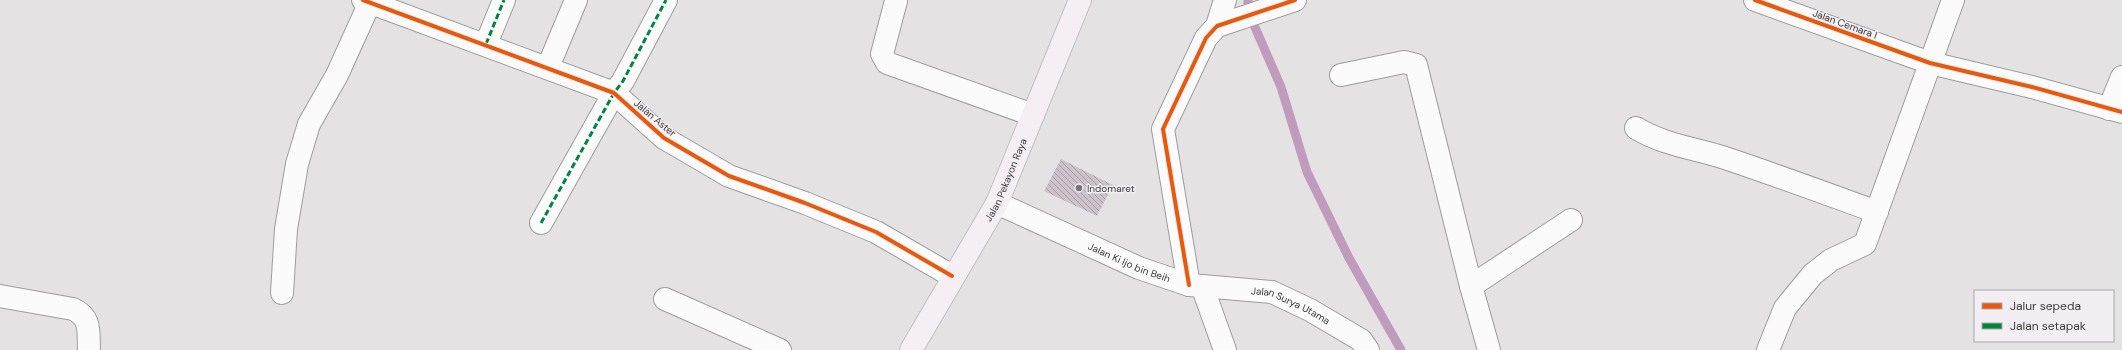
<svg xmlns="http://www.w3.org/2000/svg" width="2122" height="350" viewBox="0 0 2122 350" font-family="'DM Sans',sans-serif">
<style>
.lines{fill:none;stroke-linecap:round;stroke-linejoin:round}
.stream{stroke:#c19bbd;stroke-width:9}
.building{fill:url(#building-back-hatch)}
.minor-casing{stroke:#9e9c9e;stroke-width:24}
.major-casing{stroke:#c0bfc0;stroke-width:24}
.minor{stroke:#fbfbfb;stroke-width:22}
.major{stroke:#f5eff4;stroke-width:22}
.quiet{stroke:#00873e;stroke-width:3;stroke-dasharray:6 3;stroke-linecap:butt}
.cycleway-casing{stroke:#f3eef3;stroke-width:6}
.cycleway{stroke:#e8590c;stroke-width:4}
.poi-dot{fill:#787577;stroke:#f3eef3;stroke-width:1.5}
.labels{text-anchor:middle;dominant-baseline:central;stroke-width:3;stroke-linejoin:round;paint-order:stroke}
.street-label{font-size:10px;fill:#3d3b3d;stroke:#f3eef3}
.poi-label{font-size:10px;fill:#3d3b3d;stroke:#f3eef3;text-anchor:start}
</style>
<defs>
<pattern id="building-back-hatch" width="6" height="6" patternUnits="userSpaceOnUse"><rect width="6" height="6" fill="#cdc1cc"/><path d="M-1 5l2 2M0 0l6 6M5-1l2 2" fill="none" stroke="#a89ea7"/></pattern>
</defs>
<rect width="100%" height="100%" fill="#e5e2e4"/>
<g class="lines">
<path class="stream" d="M1248 0V4
M1254 25 1281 87 1307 172 1349 258 1401 350"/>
</g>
<path class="building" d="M1061 159 1113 185 1097 216 1044 191Z"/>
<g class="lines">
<g class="minor-casing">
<g id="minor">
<path d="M363 0 614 93 664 138 729 176 805 203 876 232 952 276"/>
<path d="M1755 0 1930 63 2032 87 2122 112"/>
<path d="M896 1 882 54 887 63 1033 115"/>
<path d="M1217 26 1225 0"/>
<path d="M486 44 504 0"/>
<path d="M548 67 576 0"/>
<path d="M1341 75 1404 62 1416 65 1471 286"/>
<path d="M2109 109 2122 77"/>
<path d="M1636 128C1664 145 1694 148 1725 158 1776 175 1827 194 1877 212"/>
<path id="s1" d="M997 203 1139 268 1189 285 1202 286 1225 350"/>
<path d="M541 223 614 93 623 81 666 0"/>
<path d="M1189 285 1163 129 1206 38 1217 26 1295 0"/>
<path id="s2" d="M1202 286 1272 292 1310 310 1361 340 1368 350"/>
<path d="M282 293 286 229 297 164 309 124 337 75 371 0"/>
<path d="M0 296 73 309C92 318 88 332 89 350"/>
<path d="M665 299 780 350"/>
<path d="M1489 350 1471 286 1571 220"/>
<path d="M1768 350 1785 308 1813 274 1831 260 1865 244 1953 0"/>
</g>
</g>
<g class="major-casing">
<g id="major">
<path id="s3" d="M911 350 997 203 1080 0"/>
</g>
</g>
<use href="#minor" class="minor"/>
<use href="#major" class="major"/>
<path class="quiet" d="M486 44 504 0
M541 223 614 93 623 81 666 0"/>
<g class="cycleway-casing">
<path id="cycleway" d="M363 0 614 93 664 138 729 176 805 203 876 232 952 276
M1755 0 1930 63 2032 87 2122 112
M1189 285 1163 129 1206 38 1217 26 1295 0"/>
</g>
<use href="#cycleway" class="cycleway"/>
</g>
<circle class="poi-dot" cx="1079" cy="188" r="4"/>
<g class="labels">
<g class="street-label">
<text transform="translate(1845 24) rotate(20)">Jalan Cemara I</text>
<text transform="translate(655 118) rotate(40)">Jalan Aster</text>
<text stroke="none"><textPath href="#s3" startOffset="195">Jalan Pekayon Raya</textPath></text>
<text stroke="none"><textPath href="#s1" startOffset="145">Jalan Ki Ijo bin Beih</textPath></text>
<text stroke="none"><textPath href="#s2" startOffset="92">Jalan Surya Utama</textPath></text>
</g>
<g class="poi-label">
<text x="1087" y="188">Indomaret</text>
</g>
</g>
<rect x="1974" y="290" width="140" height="52" fill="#f3eef3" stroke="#aaa6aa"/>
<rect x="1982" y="303" width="20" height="6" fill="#e8590c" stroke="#aaa6aa"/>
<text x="2010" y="310" font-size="12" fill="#3d3b3d">Jalur sepeda</text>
<rect x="1982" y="323" width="20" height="6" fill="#00873e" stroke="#aaa6aa"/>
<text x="2010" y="330" font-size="12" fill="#3d3b3d">Jalan setapak</text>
</svg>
